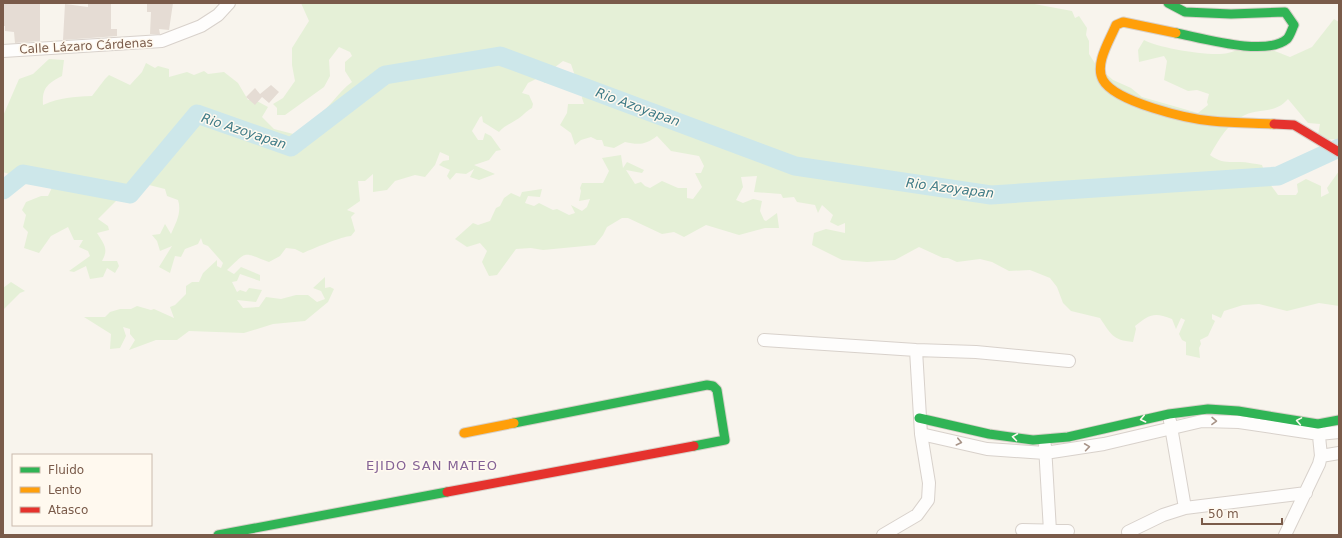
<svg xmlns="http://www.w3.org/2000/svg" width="1342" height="538" viewBox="0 0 1342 538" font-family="'DejaVu Sans',sans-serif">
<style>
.green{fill:#e5f0d7}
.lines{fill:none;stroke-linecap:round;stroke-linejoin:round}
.river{stroke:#cde7ea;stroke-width:19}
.building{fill:#e5dcd4}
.street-casing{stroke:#d8d1cb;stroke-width:14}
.fast-casing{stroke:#d8d0c9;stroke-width:11}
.slow-casing{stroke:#d8d0c9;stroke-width:11}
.jam-casing{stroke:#d8d0c9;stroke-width:11}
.street{stroke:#fefdfc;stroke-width:12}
.fast{stroke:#30b455;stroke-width:9}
.slow{stroke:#ff9f0a;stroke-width:9}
.jam{stroke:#e5322d;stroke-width:9}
.oneway{stroke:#fff9ef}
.oneway2{stroke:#a89488}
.labels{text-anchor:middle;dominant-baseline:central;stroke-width:3;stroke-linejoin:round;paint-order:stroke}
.street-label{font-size:12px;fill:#7a5b4a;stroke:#fff9ef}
.water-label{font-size:13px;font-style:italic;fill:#3f7b87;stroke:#fff9ef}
.neighbourhood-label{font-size:13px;letter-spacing:1px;fill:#846296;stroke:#fff9ef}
</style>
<rect width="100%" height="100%" fill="#f8f4ed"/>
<path class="green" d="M301 3H1029L1072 11 1075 18 1079 16 1087 28 1086 35 1089 41V54L1096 65 1113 80 1131 88 1142 97 1198 113 1208 105 1207 102 1209 94 1197 90 1188 91 1164 80 1167 61 1164 56 1139 62 1138 50 1144 40C1158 48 1211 57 1228 53 1238 50 1247 47 1258 47 1268 47 1281 54 1290 57L1312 47 1334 19 1339 22V139L1317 140 1320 124 1308 123 1288 99C1275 114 1261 108 1245 115 1228 123 1219 139 1210 155 1221 163 1227 162 1240 162 1247 162 1255 164 1262 165L1267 180 1278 195H1296L1298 192 1297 184 1306 179 1321 186V197L1329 193 1327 188 1339 171V306L1319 303 1287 311 1259 304 1243 305 1224 311 1221 318 1212 314V319L1215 321 1208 336 1200 340 1201 344 1199 348 1200 358 1186 355V342L1182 340 1179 334 1185 320 1181 318 1176 329 1172 319C1154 312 1150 314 1135 326L1136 329 1133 342C1112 340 1111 334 1100 318L1071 311 1063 303 1057 287 1050 278 1030 270 1009 271 992 262 980 259 957 262 948 258H943L919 247 895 260 867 262 842 260 812 245 814 233 826 229 845 233V223L838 226 830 222 833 215 822 205 818 213 815 205 797 202 794 197 783 198 781 194 754 192 757 176 741 177 743 187 736 200 743 203 753 199 762 201 760 211 764 220 766 221 777 213 779 228H765L739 235 706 225 684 237 674 232 662 234 628 218H622L607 227 603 235 595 245 543 250 531 248 516 249 497 275 489 276 482 262 487 251 480 243 467 247 455 239 473 223 478 225 490 221 496 208 500 206 504 198 511 193 520 197 522 192 542 189 540 197 528 196 525 203 534 206 539 203 553 210 557 209 569 215 575 213 571 205 582 211 587 207 590 199 579 201 581 191 580 188 582 183H603L609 171 602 158 621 155 623 168 627 162 644 170 642 173 626 170 635 184 641 182 645 186 650 188 662 181 678 188H687V198L693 199 702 187 695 173H701L704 166 699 156 671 151 657 136C646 145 638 145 625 142L614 148 604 146 602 140H597L591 137 581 140 575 145 571 133 560 125 567 113 568 104H584L582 98 584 87 576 79 571 64 563 61 550 71 551 81 545 83 538 78 528 83 522 93 529 95 533 104 532 108C526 111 522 117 516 120 510 124 504 126 499 132L483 122 482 116 480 117 472 131 478 140H483L485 133 491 136 501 150 496 151 489 160 474 165 495 174 479 180 470 177 474 169 466 174 456 173 450 180 447 176 450 170 439 165 443 161 449 160V156L440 152 435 165 425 177 415 175 395 181 387 190 373 192V174L365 181H358L360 201 347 210 355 213 351 217 355 231 351 236C343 236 312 249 303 253L295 249 286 248 280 256 269 262C242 252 248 250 227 270L234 274 241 267 260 275V281L240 274 237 281 232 282 237 292 240 290 246 292 249 288 262 290 256 302 237 300 243 308 259 307 266 297 281 299 296 295H308L317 302 325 299 321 291 313 288 325 277V288L330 287 334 289 328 302 305 321 273 324 244 333 189 331 177 340H156L129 350 135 340 130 334V329L123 327 126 336 120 348 110 349 111 334 84 317H105L110 312 120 309H131L137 306 151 310 154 309 174 318 170 307 175 305 186 294V286L192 282H199L203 273 217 260V266L221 268 223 263 208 246 203 244 201 238 198 244 185 249 181 257 175 256 170 273 159 267 172 246 160 251 157 241 152 235 160 234 165 224 171 234C176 223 182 212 178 200L167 196 165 189 133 181V191L115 192 117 200 98 219 108 226 109 230 97 233C104 244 109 249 102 261H117L119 266 115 273 107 268 103 277 90 279 86 266 74 272 69 271 90 256 88 251 79 247 83 240H74L68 227 51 236 39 253 24 248 28 232 23 227 26 215 22 210 26 202 41 196H48L60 171 54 175 47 174C31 184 20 178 3 172V116L19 79 33 74 49 59 64 60 62 76C47 84 42 88 43 105 62 97 72 97 92 96L105 79 109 75 130 85 142 72 146 63 155 68 158 66 169 69V77L187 72 194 75 204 71 208 74 224 72 238 83 248 100H255L268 107 262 117 274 129 301 136 307 127V140L320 126 314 119C329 109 337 93 352 82L345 71V62L352 56 350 52 339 47 329 60 330 76 324 87 285 115H277V108L273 104 283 98 295 81 292 65V48L309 21Z
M11 282 25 291 20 293 3 310V288Z"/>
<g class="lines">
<path class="river" d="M3 190 23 174 130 194 197 114 291 147 385 75 500 56 795 166 991 195 1278 176 1339 148"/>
</g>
<path class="building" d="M3 3H40V41L15 43 14 32 5 31V26H3Z
M88 3H111V29H117V36L63 40 65 4 88 7Z
M147 3H173L169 30 159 29 160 34H150L151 12H147Z
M271 85 279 92 269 103 262 97 255 105 246 97 255 88 260 94Z"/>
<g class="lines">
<g class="street-casing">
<path id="street" d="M3 51 162 41 201 26 218 15 229 3
M764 340 916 350 976 352 1069 361
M1170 421 1185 508
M921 434 987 449 1045 453 1104 444 1202 421 1239 422 1319 434 1339 432
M1045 446 1050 531
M1321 456 1339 453
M1022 530 1068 531
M1128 532 1163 515 1185 508 1306 493
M883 535 917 515 928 500 929 483 921 434 916 350
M1285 535 1319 464 1321 456 1318 426"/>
</g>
<g class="fast-casing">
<path id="fast" d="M1168 3 1185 12 1231 14 1285 12 1294 25C1292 29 1290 36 1287 39 1266 57 1202 38 1176 33
M919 418 989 434 1033 440 1068 437 1169 414 1208 409 1238 411 1318 424 1339 420
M514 423 707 385 713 386 717 390 725 440 694 446
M218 535 447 492"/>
</g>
<g class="slow-casing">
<path id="slow" d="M1176 33 1123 22 1116 25C1110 40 1094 64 1103 80 1115 102 1188 119 1212 121 1233 123 1253 123 1274 124
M464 433 514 423"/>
</g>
<g class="jam-casing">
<path id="jam" d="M1274 124 1294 125 1339 152
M447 492 694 446"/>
</g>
<use href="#street" class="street"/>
<use href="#fast" class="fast"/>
<use href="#slow" class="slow"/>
<use href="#jam" class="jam"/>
</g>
<defs><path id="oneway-chevron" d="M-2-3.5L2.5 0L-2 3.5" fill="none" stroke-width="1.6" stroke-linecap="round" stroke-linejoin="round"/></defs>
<g class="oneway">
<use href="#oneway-chevron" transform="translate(1143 419) rotate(168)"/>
<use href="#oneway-chevron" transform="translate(1299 421) rotate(-170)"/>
<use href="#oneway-chevron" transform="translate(1015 437) rotate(-172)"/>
</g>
<g class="oneway2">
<use href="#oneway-chevron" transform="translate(1214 421) rotate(1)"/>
<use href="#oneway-chevron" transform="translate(959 442) rotate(13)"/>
<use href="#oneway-chevron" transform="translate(1087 447) rotate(-8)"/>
</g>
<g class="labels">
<g class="street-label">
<text transform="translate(86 46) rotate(-3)">Calle Lázaro Cárdenas</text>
</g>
<g class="water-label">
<text transform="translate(638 107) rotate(20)">Rio Azoyapan</text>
<text transform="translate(244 131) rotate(18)">Rio Azoyapan</text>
<text transform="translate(950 188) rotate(7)">Rio Azoyapan</text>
</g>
<g class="neighbourhood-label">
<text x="432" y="465">EJIDO SAN MATEO</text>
</g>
</g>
<rect width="1342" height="538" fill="none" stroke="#7a5b4a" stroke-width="8"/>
<rect x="12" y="454" width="140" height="72" fill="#fff9ef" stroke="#cabaad"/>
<rect x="20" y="467" width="20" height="6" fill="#30b455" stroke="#cabaad"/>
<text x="48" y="474" font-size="12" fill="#7a5b4a">Fluido</text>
<rect x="20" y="487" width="20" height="6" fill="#ff9f0a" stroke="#cabaad"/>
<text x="48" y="494" font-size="12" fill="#7a5b4a">Lento</text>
<rect x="20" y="507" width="20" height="6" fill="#e5322d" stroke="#cabaad"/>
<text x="48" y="514" font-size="12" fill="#7a5b4a">Atasco</text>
<path d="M1202 518v6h80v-6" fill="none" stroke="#7a5b4a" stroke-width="2"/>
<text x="1208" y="518" font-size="12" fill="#7a5b4a" stroke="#fff9ef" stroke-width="3" paint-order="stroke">50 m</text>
</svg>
